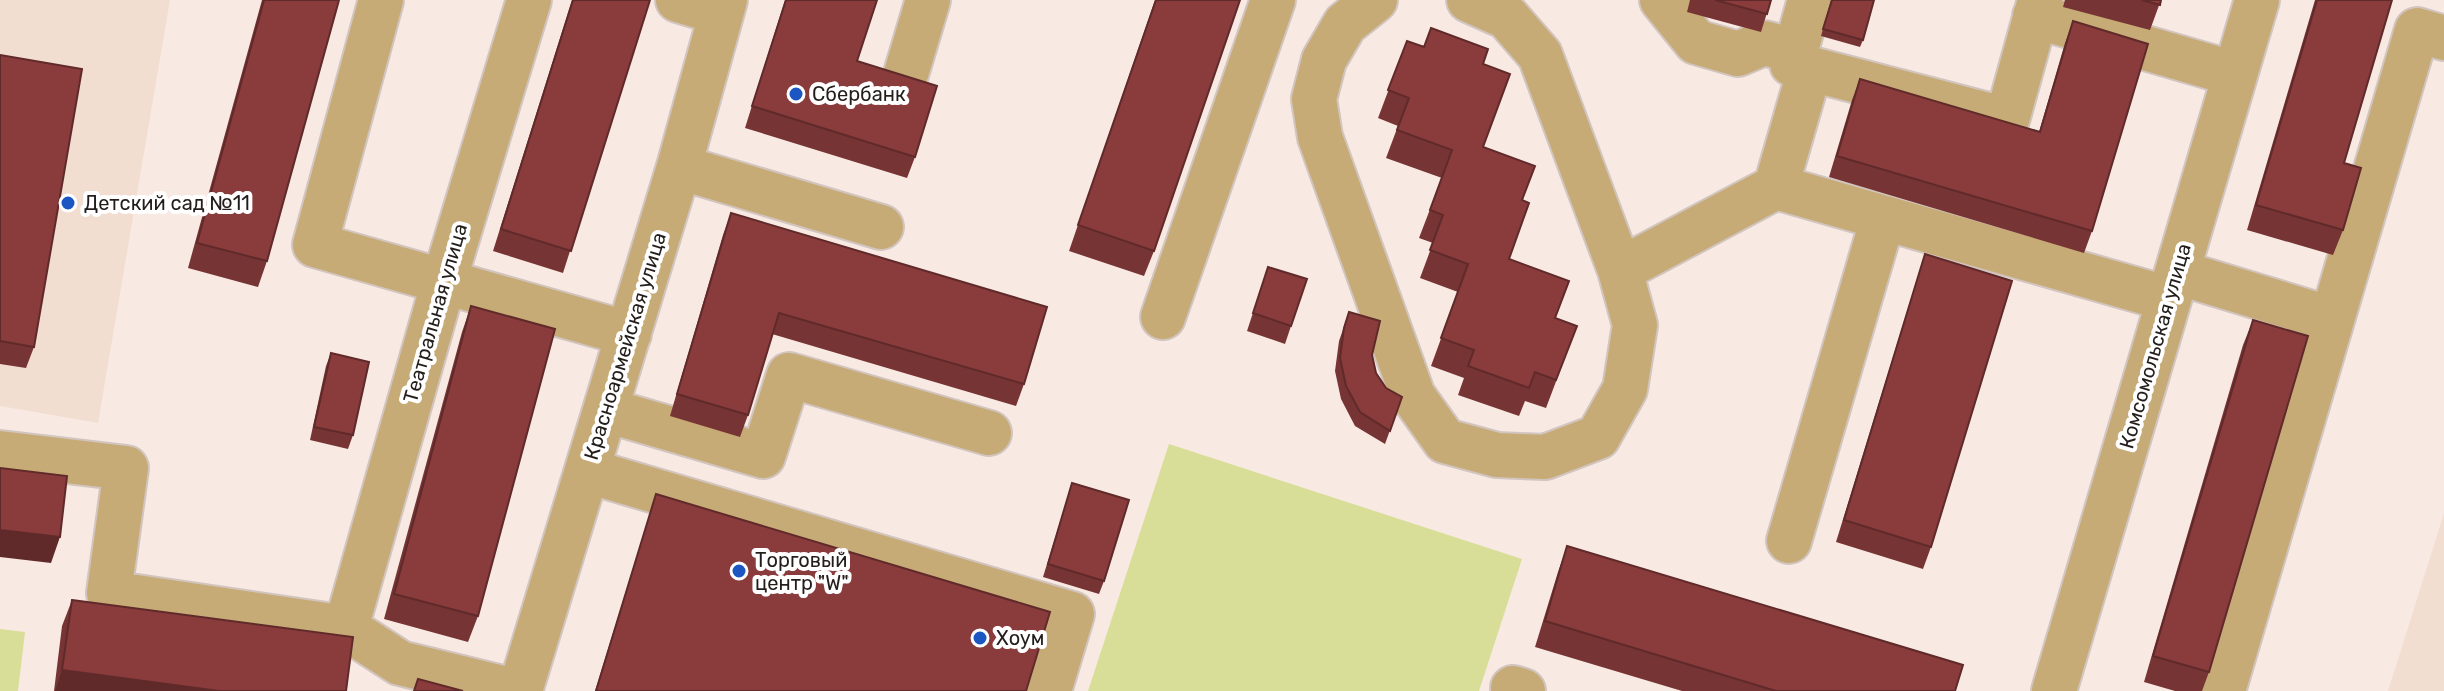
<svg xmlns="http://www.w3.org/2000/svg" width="2444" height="691" viewBox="0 0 2444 691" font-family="Rubik,sans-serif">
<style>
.built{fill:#f2ddd1}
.green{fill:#d8de97}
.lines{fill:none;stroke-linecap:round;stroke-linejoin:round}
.minor-casing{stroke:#d2c5bf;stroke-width:48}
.minor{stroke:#c7ab77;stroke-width:44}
.wall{fill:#773434}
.shaded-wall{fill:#612a2a}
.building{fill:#8a3c3c;stroke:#612a2a;stroke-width:2}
.poi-dot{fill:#1b56c2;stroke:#fff;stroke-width:3}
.labels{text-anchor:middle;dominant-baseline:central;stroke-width:8;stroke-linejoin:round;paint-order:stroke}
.poi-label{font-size:20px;fill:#231e1b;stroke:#fff;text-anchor:start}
.street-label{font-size:20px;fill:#231e1b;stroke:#fff}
</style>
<rect width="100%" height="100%" fill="#f8eae3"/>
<path class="built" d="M0 0H170L98 423 0 406Z
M2444 513V691H2388Z"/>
<path class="green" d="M1169 444 1522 559 1479 691H1088Z
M0 629 25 632 18 691H0Z"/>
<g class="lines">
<g class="minor-casing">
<path id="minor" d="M381 0 315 245 629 334
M678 0 721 13
M1375 0 1345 24 1324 60 1314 99 1320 137 1413 396 1445 441 1497 455 1545 457 1598 437 1625 389 1635 325 1620 270 1540 55 1507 17 1469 0
M1662 0 1696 42 1738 54 1764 43 1795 51
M1810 0 1792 64 2007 120 2040 0
M2035 16 2235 74
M1810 69 1776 187 2169 299
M906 74 928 0
M679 167 881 227
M1620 270 1776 187
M2177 272 2331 319
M1163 317 1273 0
M606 410 763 456 789 375 989 433
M0 453 126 468 109 593 346 628 400 663 514 691
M588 471 1072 614 1049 691
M1789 541 1883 218
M346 628 444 281 529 0
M1513 688 1523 691
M520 691 679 167 725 0
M2054 691 2257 0
M2223 691 2417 30 2444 38"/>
</g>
<use href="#minor" class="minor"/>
</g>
<path class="wall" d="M262 0H339L267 261 258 287 188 268Z
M572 0H650L563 273 493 251Z
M785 0H877L857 61 915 157 907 178 745 128Z
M1155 0 1154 251 1144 276 1069 251Z
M1690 0H1771L1761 32 1687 12Z
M1831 0 1863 40 1860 47 1821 36Z
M2065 0H2161L2150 30 2063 7Z
M2315 0H2392L2344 163 2343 230 2333 255 2247 230Z
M2073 21 2092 231 2084 253 1829 177 1852 100 1860 79 2039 132 2065 43Z
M1407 41 1483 64V147L1522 200 1509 259 1555 318 1577 326 1546 408 1525 401 1519 416 1458 395 1464 378 1431 366 1458 292 1420 278 1433 243 1419 238 1442 178 1386 158 1398 126 1378 118Z
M0 55 34 347 26 368 0 364Z
M731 213 1024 384 1016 406 772 334 748 415 740 437 670 416 723 235Z
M1925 254 1931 547 1923 569 1836 542 1918 276Z
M1268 267 1291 326 1285 344 1247 331Z
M471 306 478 616 468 642 384 619 462 332Z
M1349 312 1372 355 1376 373 1386 388 1402 397 1385 444 1355 426 1341 399 1335 371 1339 341Z
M2253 320 2209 672 2202 691H2175L2144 682 2243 345Z
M331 353 353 435 348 449 310 440 326 366Z
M1072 483 1104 581 1099 594 1043 577Z
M656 494 1026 691H595Z
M1567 546 1955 691H1682L1535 647 1558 572Z
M72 600 346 691H54L62 626Z"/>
<path class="shaded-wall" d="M0 530 60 537 51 563 0 557Z
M62 670 219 691H55Z"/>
<path class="building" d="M264 0H339L267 261 197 243Z
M573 0H650L571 251 501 229Z
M786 0H877L857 61 937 86 915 157 752 106Z
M1156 0H1240L1154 251 1078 225Z
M1715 0H1771L1767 14Z
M1832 0H1874L1863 40 1823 29Z
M2142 0H2161L2160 5Z
M2317 0H2392L2344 163 2361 168 2343 230 2256 205Z
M2073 21 2148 44 2092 231 1837 156 1860 79 2040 132Z
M1431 28 1488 49 1483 64 1510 74 1483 147 1535 166 1522 200 1529 203 1509 259 1569 281 1555 318 1577 326 1556 380 1535 372 1529 388 1468 366 1474 350 1441 338 1468 264 1430 250 1443 215 1430 210 1452 150 1397 130 1409 98 1388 90 1407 41 1424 47Z
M0 55 82 69 34 347 0 341Z
M731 213 1047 307 1024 384 779 313 748 415 677 394Z
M1925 254 2012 281 1931 547 1844 520Z
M1268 267 1307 279 1291 326 1253 313Z
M471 306 555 329 478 616 394 594Z
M1349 312 1380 321 1372 355 1376 373 1386 388 1402 397 1390 431 1360 412 1346 386 1340 358 1344 328Z
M2253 320 2308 336 2209 672 2153 656Z
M331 353 369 362 353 435 314 427Z
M0 468 67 476 60 537 0 530Z
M1072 483 1129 500 1104 581 1048 564Z
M656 494 1050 612 1026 691H596Z
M1567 546 1963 665 1955 691H1776L1545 621Z
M72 600 353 637 346 691H219L62 670Z
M418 679 463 691H414Z"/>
<g class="poi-dot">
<circle cx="796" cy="94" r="8"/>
<circle cx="68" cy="203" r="8"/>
<circle cx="739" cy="571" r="8"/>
<circle cx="980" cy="638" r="8"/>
</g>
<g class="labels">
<g class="poi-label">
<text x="812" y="94">Сбербанк</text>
<text x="84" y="203">Детский сад №11</text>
<text x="755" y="560">Торговый<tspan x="755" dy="23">центр "W"</tspan></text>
<text x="996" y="638">Хоум</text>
</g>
<g class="street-label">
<text transform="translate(435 313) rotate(-74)">Театральная улица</text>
<text transform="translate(625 346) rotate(-73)">Красноармейская улица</text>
<text transform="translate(2155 346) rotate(-74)">Комсомольская улица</text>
</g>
</g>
</svg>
